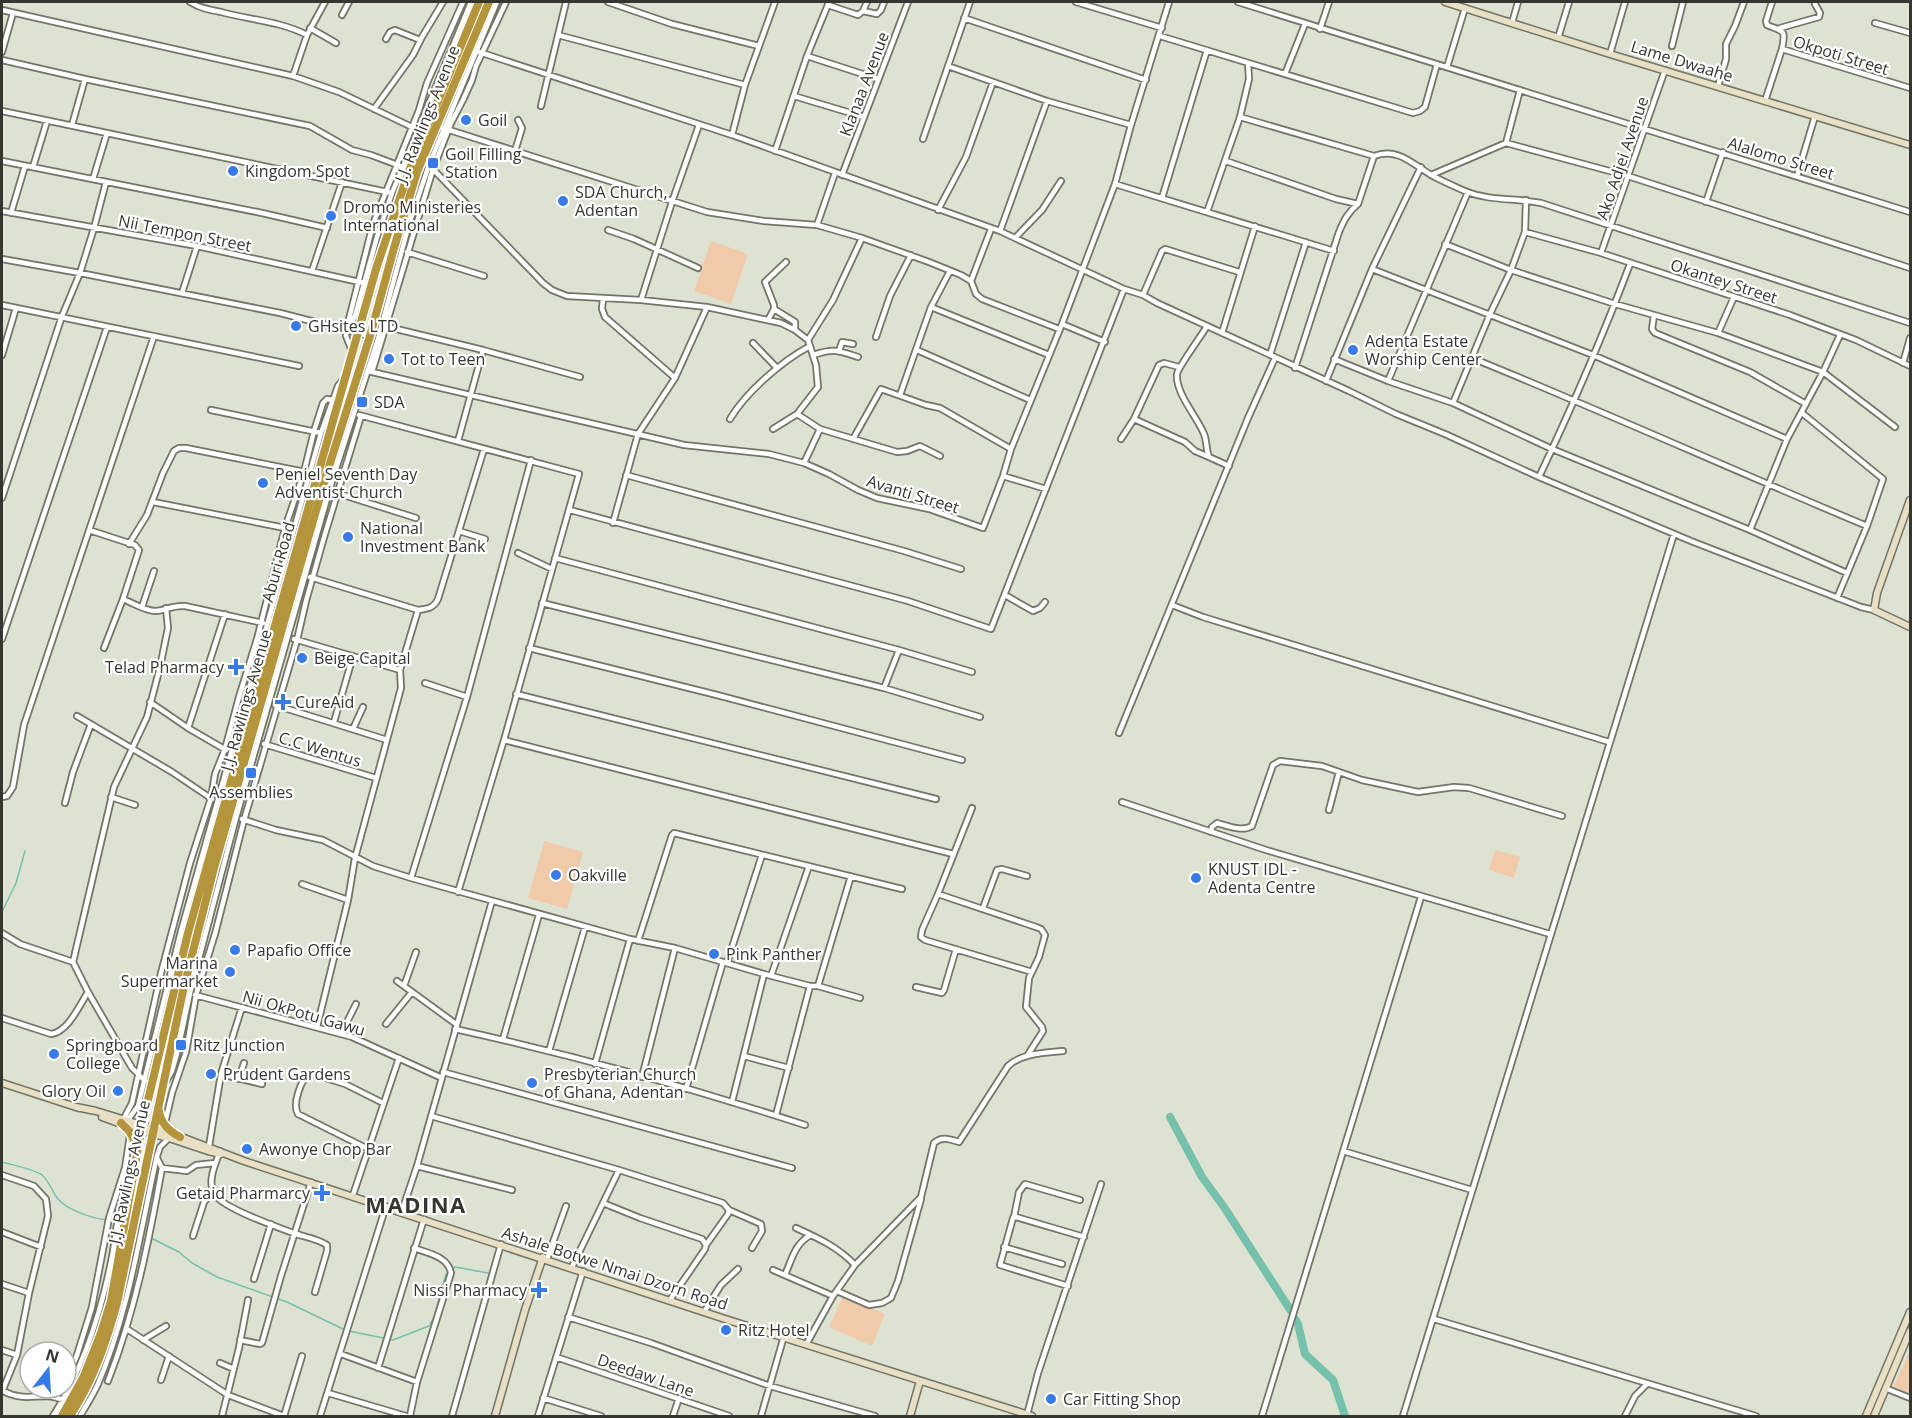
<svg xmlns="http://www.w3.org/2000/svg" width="1912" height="1418" viewBox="0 0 1912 1418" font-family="'Open Sans',sans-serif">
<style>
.green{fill:#f1caaa}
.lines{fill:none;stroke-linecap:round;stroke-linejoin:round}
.stream{stroke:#75c1ac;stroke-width:1.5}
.river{stroke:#75c1ac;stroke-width:8}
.street-casing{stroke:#727567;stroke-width:8}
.secondary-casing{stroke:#727567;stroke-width:9}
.highway-casing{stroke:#fff;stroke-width:11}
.street{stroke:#fff;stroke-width:4.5}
.secondary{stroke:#e9dfc4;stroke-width:6}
.highway{stroke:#b5953b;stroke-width:8}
.poi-dot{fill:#377ae8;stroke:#fff;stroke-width:2}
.labels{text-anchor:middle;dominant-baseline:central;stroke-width:4.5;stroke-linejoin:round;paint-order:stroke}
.street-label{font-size:16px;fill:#353630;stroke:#fff}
.poi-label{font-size:16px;fill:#353630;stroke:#fff;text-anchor:start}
.district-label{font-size:22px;font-weight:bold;letter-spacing:1.5px;fill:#353630;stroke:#fff}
</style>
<rect width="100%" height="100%" fill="#dee2d2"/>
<path class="green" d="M711 241 748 254 731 304 694 291Z
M544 841 583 852 567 909 528 898Z
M1495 850 1520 857 1514 878 1489 870Z
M843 1296 885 1314 872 1346 829 1327Z
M1909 1353 1910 1354V1394L1894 1386Z"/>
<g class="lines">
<path class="stream" d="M2 912 16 883 25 851
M2 1162C12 1165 34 1169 42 1175 50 1182 52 1192 58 1199 67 1210 92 1218 106 1220
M151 1238 179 1252 192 1263 217 1277 287 1302 345 1330
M349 1331 393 1340 429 1326 434 1317 446 1274 455 1267 488 1273"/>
<path class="river" d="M1170 1117 1202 1177 1224 1207 1291 1311
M1295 1319 1298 1324 1305 1354 1333 1380 1345 1416"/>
<g class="street-casing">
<path id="street" d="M190 2C199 8 210 10 221 12 250 20 280 21 307 35
M608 2 672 24 759 46
M1076 2 1162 28
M1238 2 1910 212
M1772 2 1766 21 1767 25C1784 32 1786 29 1782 49
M828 5 858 15 863 11 877 14 881 10 884 2
M2 10 293 76 339 92 418 130
M863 11 867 2
M342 15 349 2
M964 18 1146 80
M1512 23 1518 2
M1875 23 1910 33
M310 28 336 43
M1780 28 1819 17 1820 13 1815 4
M1320 29 1329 2
M558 35 745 85
M1160 36 1413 113 1420 111 1425 107 1437 64
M1558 38 1569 2
M386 39 390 32 395 30 420 40
M1672 46 1683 2
M476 51 732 135 1000 231 1124 289 1143 295 1157 303 1349 391 1396 414 1445 434 1539 477 1691 541 1861 607 1874 610
M2 52 13 13
M1610 54 1625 2
M807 56 878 79
M2 60 85 79 310 126 352 150 371 155 403 167
M948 66 1047 101 1131 125
M1447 67 1465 8
M1285 74 1305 24
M293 76 307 35 325 2
M1718 86 1726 59V44L1735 26 1744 2
M794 96 864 117
M1765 101 1782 49 1910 88
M541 106 566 2
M374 109 413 55 422 37 443 2
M2 111 392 193
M1240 117 1374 156
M72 125 85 79
M443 128 707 212 764 221 817 225 862 238 929 262 961 275 971 281 976 294 982 299 1059 329
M732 135 745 85 775 2
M923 139 970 2
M1506 143 1628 176 1910 268
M515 151 522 128 518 120
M775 151 807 56 829 2
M2 161 262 213 327 228
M1226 161 1336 199 1358 204 1374 156C1399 147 1413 165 1433 176 1444 182 1456 187 1467 192 1491 201 1516 198 1541 203L1910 323
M429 165 543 283 552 290 567 296 641 300 707 307 781 323 795 330 808 340 816 365 818 387 797 414 820 429
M33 167 47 121
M842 175 908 2
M1431 175 1506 143 1520 90
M1797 176 1815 116
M93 179 107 133
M1115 184 1334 251
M1162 198 1207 50
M1706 202 1723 152
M938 210 966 157 993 82
M2 211 197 246 364 283
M1207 212 1240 117 1249 79 1248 63
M11 213 25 166
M817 225 835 173
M608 230 634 239 698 268
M1000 231 1047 101
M1525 232 1601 253 1790 315 1856 340 1910 366
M1016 237 1042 210 1061 181
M1445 244 1511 270 1615 304 1718 333 1823 372 1895 427
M407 252 484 276
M1601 253 1665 70
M2 259 80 273 280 313 370 336
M1372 269 1593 355 1787 439
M312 271 342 182
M971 281 991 229
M182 293 197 246
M1143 295 1162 251 1165 249 1239 272
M603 298 602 309 605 317 675 378
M641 300 672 202 699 125
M2 305 299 366
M931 307 1049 355
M774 309 795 322V330
M1654 315 1652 329 1655 333 1750 372 1806 404
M768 320 774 309V305L765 282 786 262
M1062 324 1105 342
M384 326 483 350 580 377
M1207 326C1202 335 1178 367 1177 374 1175 393 1198 418 1204 434 1207 441 1206 450 1209 457L1229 466
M347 327 373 224 419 110 427 83 463 2
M1222 333 1255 226
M1718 333 1734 297
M876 337 890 296 911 255
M808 340 833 300 862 238
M753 343 777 368
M917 350 1030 400
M352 351 346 336V330L355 316 377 237 392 193 471 2
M839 351 842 342 853 344
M2 355 16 308
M813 355C834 348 837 350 858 357
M1270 355 1306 242
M1472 358C1605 412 1735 471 1867 526
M1334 359 1388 381 1453 403 1552 449 1750 530 1847 573
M1903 363 1910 338
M1295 368 1339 232C1344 220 1348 212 1358 204
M368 371 684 445 769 454 804 463 829 474 858 490 877 498 929 509 983 528 1003 476 1011 449 1062 324 1115 184 1131 125 1169 2
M372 372 433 169 451 123 463 100 472 80 476 66 506 2
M1326 381 1372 269 1421 167
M1388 381 1468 192
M900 395 931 307 950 271
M1453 403 1490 314 1511 270 1525 232 1526 200
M211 410 321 433
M1802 413 1883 479 1867 526 1837 598
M359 415 579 474 504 740 458 892
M730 419C746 392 782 361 810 346
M1134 419 1185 442 1195 451 1209 457
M773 429 797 414
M853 439 881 389 926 405 940 408 1011 449
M1121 439 1134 419 1159 365 1164 363 1179 367
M458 441 483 350
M804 463 820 429 897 452 907 451 920 446 940 456
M626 475 904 551 961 569
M1003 476 1046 489
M1539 477C1572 407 1603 336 1630 264
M337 493 416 518
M2 498 62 316 80 273 94 228 106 182
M153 502 285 528
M570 510 908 601 991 629 1124 289
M613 523 638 434 675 378 707 307
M89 530 135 545 139 550 123 599 104 648
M1750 530 1787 439 1823 372 1840 335
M459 531 485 539
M129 544 147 515 163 473 174 451 179 448H186L305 472
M518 553 552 569
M555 558 899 650 972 672
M310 577 418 610C427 609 434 608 438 599L484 449
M1005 595 1033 611 1040 608 1045 602
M123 599C133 603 145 611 156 611 166 610 173 605 185 606L263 623
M542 603 884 688 980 717
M1172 605 1203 617 1609 742
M142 607 154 571
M2 639 107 327
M294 639 400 670
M529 648 717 695 962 760
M425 683 467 697
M884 688 899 650
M516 694 936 799
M150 702 188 728 226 750
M275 705 387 740
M77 716 172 772 212 799
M334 722 353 656
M188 728 225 614
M353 729 363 707
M1119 733 1248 418 1275 358
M504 740 953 854
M264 744 376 778
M2 797 7 796 13 787 24 725 154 336
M111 797 135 805
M1122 802 1266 850 1550 934
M65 803 73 772 91 724
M1329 810 1339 772
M242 819 276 830 323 840 373 866 411 878 630 939 675 948 764 974 810 986H818L860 998
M1211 832 1212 827 1217 823C1228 826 1242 832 1252 826L1273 765 1280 761 1322 766 1362 780 1418 792 1454 787 1469 788 1562 816
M411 878 467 697 531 460
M302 884 348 900
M938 894 972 808
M983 908 997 870 1002 869 1027 876
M2 933 20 944 73 962
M638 941 672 835 674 833 902 889
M727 963 762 855
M771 976 809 866
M397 981 456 1024
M404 986 416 952
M818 986 851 876
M916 987 942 993 944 990 956 949
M195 995 352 1037 442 1078
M2 1018 51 1034C68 1032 79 1006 88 992
M386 1024 412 992
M317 1027 348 900 355 858 401 688 400 670 418 610
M455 1029C573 1055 691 1088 805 1125
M341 1034 356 1004
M503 1039 539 915
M549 1051 585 927
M744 1056 789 1068
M1027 1056 1043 1031 1042 1027 1026 1007 1029 978 1039 957 1045 935 1041 929 1036 927 938 894 922 930 921 937 925 940 1032 972
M595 1064 630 939
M443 1072 792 1168
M221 1074 262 1084
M642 1077 675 948
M239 1079 244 1063
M145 1081 132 1068 88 992 73 962 114 787 147 717 160 667 168 628 166 608
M166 1081 172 1071 178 1050 190 993 236 818 333 478 378 339 409 224 429 165 497 2
M686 1089 723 962
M732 1102 764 974
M776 1115 810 986
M431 1116 619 1170 723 1203 729 1210 728 1214 706 1245
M123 1120 132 1103 161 973 190 863 211 798 215 774 225 749 239 697 257 639 285 528 304 472 314 431 323 403 327 399 332 400
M127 1121 138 1106 181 931 321 433 338 386 342 381
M165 1123 172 1093 186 1052 196 995 215 934 244 820 297 640 306 601 325 534 361 416
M209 1146 221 1074 242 1007
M368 1149 298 1114C292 1104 301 1079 310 1073L345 1084 383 1103
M220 1151C216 1163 208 1178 213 1192 218 1207 280 1228 296 1234 306 1237 318 1239 327 1245V1251L315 1292
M1343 1151 1472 1190
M417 1166 512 1190
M162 1168 187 1171 196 1165 215 1163
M2 1175 34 1186 46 1199 48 1216 29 1293
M353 1195 399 1058
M603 1203 640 1218 702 1239 706 1245 705 1249 670 1300
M729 1210 761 1224 762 1231 752 1248
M402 1211 417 1166 492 901
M1014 1217 1019 1192 1025 1184 1080 1200
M796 1228C818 1238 838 1247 855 1265
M2 1232 41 1247
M193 1236 204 1202 213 1192
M1004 1247 1062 1264
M547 1259 566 1206
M572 1267 619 1170
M773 1270 833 1296
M785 1275C792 1259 795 1243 811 1235
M254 1279 271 1224
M2 1284 29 1293 17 1355 2 1392
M1068 1286 1000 1265 1013 1218 1016 1217 1084 1237
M837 1291 869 1305 882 1303 891 1298 898 1281 921 1199
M704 1312 721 1285 738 1269
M568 1317 651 1343 770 1386 875 1416
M1434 1319 1756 1416
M127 1329 228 1395 284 1416 302 1356
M143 1340 166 1326
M240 1340 260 1344 262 1343 281 1276 311 1182
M807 1343 833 1296 855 1265 921 1197 934 1143C942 1136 949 1139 959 1142L1008 1066C1022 1053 1044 1053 1063 1051
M2 1350 17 1355
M341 1354 417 1382
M556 1357 729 1416
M220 1363 234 1369
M378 1368 424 1219
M161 1380 169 1356
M66 1381 77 1355 92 1307 109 1218 125 1168 130 1135
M108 1381C135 1312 149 1240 162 1168L157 1158
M1885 1388 1910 1398
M3 1391C28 1404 41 1390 63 1400
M328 1393 406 1416
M56 1396 62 1388
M543 1398 601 1416
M1027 1415 1038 1373 1101 1184
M53 1416C84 1368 101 1313 112 1257 117 1232 117 1202 130 1180
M80 1416C86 1406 93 1395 98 1384 129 1312 140 1232 157 1156L160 1147 169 1138
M222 1416 239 1348 248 1300
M320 1416 386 1206
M410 1416 417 1382 451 1273C448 1256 427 1253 414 1248
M452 1416 501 1244
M538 1416 583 1271
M673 1416 679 1398
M761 1416 784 1336
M1262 1416 1421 897
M1403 1416 1674 534
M1625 1416 1635 1396 1647 1384"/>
</g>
<g class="secondary-casing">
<path id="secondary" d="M1445 2 1610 54 1910 145
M1910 500 1877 593 1874 610 1910 627
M2 1083 79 1108
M76 1107 96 1111 184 1138 244 1161 722 1318 1032 1416
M102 1117 141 1131 169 1138 208 1151 221 1154
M495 1416 525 1310 543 1257
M910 1416 920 1381
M1866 1416 1910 1312
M1874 1416 1910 1331"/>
</g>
<g class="highway-casing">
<path id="highway" d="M159 1111C161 1124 169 1131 180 1137
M121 1123 130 1132 137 1147
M62 1416 84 1376 101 1333 111 1301 142 1125 188 933 376 269 409 171 479 2
M70 1416C93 1381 106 1343 117 1303L183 991 214 868 292 594 326 476 370 336 394 248 417 172 489 2"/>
</g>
<use href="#street" class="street"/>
<use href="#secondary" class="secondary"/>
<use href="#highway" class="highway"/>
</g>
<g class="poi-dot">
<circle cx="466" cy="120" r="6"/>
<rect x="427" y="157" width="12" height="12" rx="3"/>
<circle cx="233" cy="171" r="6"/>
<circle cx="563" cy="201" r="6"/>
<circle cx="331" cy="216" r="6"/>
<circle cx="296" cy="326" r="6"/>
<circle cx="1353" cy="350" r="6"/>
<circle cx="389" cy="359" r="6"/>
<rect x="356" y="396" width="12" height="12" rx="3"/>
<circle cx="263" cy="483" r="6"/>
<circle cx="348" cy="537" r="6"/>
<circle cx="302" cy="658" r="6"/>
<path d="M233 658h6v6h6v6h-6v6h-6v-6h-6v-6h6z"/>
<path d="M280 693h6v6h6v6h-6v6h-6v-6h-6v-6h6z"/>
<rect x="245" y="767" width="12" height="12" rx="3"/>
<circle cx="556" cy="875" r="6"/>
<circle cx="1196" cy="878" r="6"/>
<circle cx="235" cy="950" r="6"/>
<circle cx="714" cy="954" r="6"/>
<circle cx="230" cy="972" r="6"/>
<rect x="175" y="1039" width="12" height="12" rx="3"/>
<circle cx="54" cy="1054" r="6"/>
<circle cx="211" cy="1074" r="6"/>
<circle cx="532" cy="1083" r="6"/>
<circle cx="118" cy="1091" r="6"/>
<circle cx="247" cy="1149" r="6"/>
<path d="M319 1184h6v6h6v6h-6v6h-6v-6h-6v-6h6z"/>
<path d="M536 1281h6v6h6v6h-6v6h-6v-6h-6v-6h6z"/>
<circle cx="726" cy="1330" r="6"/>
<circle cx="1051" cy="1399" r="6"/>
</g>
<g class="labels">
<g class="street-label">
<text transform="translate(1841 55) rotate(17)">Okpoti Street</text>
<text transform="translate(1682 61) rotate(17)">Lame Dwaahe</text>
<text transform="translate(864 84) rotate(-69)">Klanaa Avenue</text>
<text transform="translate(427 114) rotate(-68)">J.J. Rawlings Avenue</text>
<text transform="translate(1622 158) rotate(-71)">Ako Adjei Avenue</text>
<text transform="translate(1781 158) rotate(17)">Alalomo Street</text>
<text transform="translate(185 233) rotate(11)">Nii Tempon Street</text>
<text transform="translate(1724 281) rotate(18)">Okantey Street</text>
<text transform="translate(913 494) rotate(17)">Avanti Street</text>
<text transform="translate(278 562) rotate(-74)">Aburi Road</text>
<text transform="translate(246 700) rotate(-74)">J.J. Rawlings Avenue</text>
<text transform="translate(320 749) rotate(17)">C.C Wentus</text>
<text transform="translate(304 1013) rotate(16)">Nii OkPotu Gawu</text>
<text transform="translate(129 1172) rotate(-78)">J.J. Rawlings Avenue</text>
<text transform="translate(615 1268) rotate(18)">Ashale Botwe Nmai Dzorn Road</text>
<text transform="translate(646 1375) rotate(19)">Deedaw Lane</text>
</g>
<g class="poi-label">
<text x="478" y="120">Goil</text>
<text x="445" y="154">Goil Filling<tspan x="445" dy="18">Station</tspan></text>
<text x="245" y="171">Kingdom Spot</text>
<text x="575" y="192">SDA Church,<tspan x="575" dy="18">Adentan</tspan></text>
<text x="343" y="207">Dromo Ministeries<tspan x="343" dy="18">International</tspan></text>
<text x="308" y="326">GHsites LTD</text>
<text x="1365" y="341">Adenta Estate<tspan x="1365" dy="18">Worship Center</tspan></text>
<text x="401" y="359">Tot to Teen</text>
<text x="374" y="402">SDA</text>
<text x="275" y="474">Peniel Seventh Day<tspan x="275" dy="18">Adventist Church</tspan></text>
<text x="360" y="528">National<tspan x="360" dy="18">Investment Bank</tspan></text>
<text x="314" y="658">Beige Capital</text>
<text x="224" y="667" text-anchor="end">Telad Pharmacy</text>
<text x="295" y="702">CureAid</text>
<text x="251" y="792" text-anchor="middle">Assemblies</text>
<text x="1208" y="869">KNUST IDL -<tspan x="1208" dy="18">Adenta Centre</tspan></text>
<text x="568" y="875">Oakville</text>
<text x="247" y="950">Papafio Office</text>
<text x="726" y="954">Pink Panther</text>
<text x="218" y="963" text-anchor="end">Marina<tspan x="218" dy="18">Supermarket</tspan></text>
<text x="66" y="1045">Springboard<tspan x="66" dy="18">College</tspan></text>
<text x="193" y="1045">Ritz Junction</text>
<text x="223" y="1074">Prudent Gardens</text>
<text x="544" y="1074">Presbyterian Church<tspan x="544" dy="18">of Ghana, Adentan</tspan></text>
<text x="106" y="1091" text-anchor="end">Glory Oil</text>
<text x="259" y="1149">Awonye Chop Bar</text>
<text x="310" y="1193" text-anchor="end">Getaid Pharmarcy</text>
<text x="527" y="1290" text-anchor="end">Nissi Pharmacy</text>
<text x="738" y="1330">Ritz Hotel</text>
<text x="1063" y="1399">Car Fitting Shop</text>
</g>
<g class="district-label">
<text x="416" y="1204">MADINA</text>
</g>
</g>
<rect width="1912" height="1418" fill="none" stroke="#353630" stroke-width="6"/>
<g transform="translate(48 1370) rotate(17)"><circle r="28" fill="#ffffff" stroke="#aeafac" stroke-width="1.5"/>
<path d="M0-4.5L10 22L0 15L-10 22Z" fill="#377ae8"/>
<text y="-9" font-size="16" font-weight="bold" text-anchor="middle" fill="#353630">N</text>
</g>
</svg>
